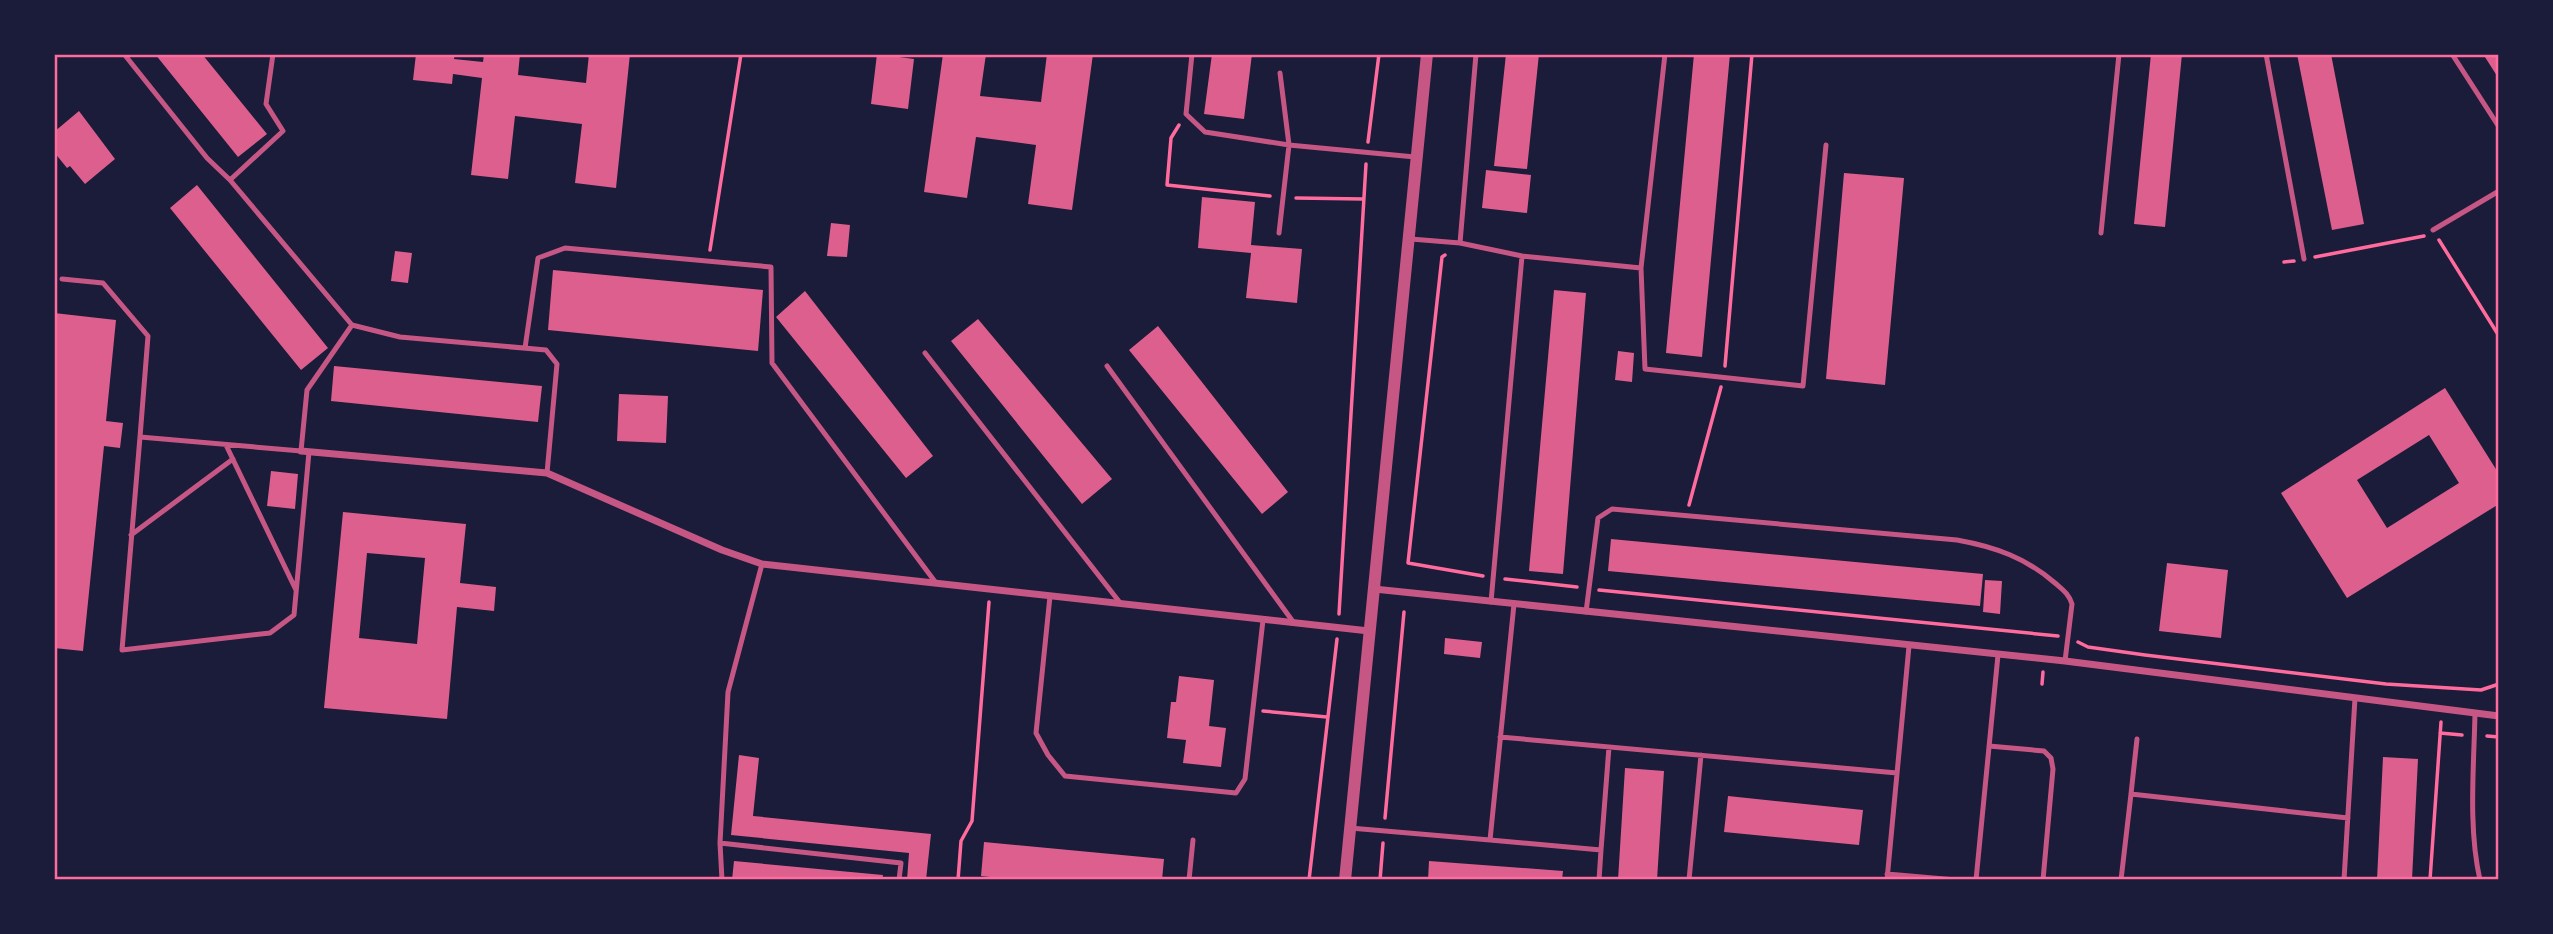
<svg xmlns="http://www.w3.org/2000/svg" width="2553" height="934" viewBox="0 0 2553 934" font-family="'Source Sans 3',sans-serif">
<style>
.building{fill:#dd5f8e;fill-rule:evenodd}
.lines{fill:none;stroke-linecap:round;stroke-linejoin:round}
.path{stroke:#ff6b9d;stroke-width:3.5}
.service{stroke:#c65784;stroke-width:5}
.minor{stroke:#c65784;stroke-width:7}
.tertiary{stroke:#c65784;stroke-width:12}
.neatline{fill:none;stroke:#ff6b9d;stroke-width:2.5}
</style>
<rect width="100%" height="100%" fill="#1b1b3a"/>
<path class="building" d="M155 54H202L267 134 238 157Z
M416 54H455L454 59 483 62 484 54H520L518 75 586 83 589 54H630L616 188 575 183 582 124 515 116 508 179 471 175 482 78 453 74 452 84 413 80Z
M877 54 914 59 908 109 871 104Z
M943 54H986L980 96 1041 102 1047 54H1093L1072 210 1028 204 1036 145 976 137 967 198 924 192Z
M1212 54H1252L1244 119 1204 114Z
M1506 54H1539L1527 169 1494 166Z
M1694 54H1730L1702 357 1666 353Z
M2151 54H2182L2165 227 2134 224Z
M2297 54H2331L2364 224 2332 230Z
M2483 54H2499V79Z
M79 111 115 159 85 184 70 166 67 168 54 152V132Z
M1486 170 1531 175 1527 213 1482 208Z
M1844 173 1904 178 1885 385 1826 379Z
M197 185 328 348 301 370 170 208Z
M1202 197 1255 202 1251 245 1302 249 1297 303 1246 298 1251 253 1198 248Z
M831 223 850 225 847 257 827 256Z
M395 251 412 253 408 283 391 281Z
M553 270 763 290 758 351 548 330Z
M1554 290 1586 293 1563 574 1529 571Z
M805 291 933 456 906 478 776 317Z
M54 313 116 320 106 421 123 423 120 448 104 446 83 651 54 648Z
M978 319 1112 479 1082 504 951 341Z
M1158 326 1288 492 1262 514 1129 350Z
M1618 351 1634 353 1632 382 1615 380Z
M334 366 542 386 538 422 331 401Z
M2445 388 2499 474V504L2347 598 2281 493ZM2429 435 2459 483 2387 528 2357 480Z
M619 394 668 396 666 443 617 441Z
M271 471 298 474 295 509 267 506Z
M343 512 466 524 460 583 496 587 494 611 457 607 447 719 324 708ZM367 553 425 558 417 644 359 638Z
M1611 539 1983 574 1980 606 1608 571Z
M2167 563 2228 570 2221 638 2159 631Z
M1985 580 2002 581 2000 614 1983 612Z
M1445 638 1482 642 1480 658 1444 654Z
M1179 676 1214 680 1209 726 1226 728 1221 767 1183 763 1186 740 1167 738 1171 702H1176Z
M739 755 759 758 753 816 931 834 926 880H907L909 853 731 835Z
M2383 757 2418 759 2412 880H2377Z
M1625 768 1664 771 1657 880H1618Z
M1728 796 1863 810 1859 845 1724 832Z
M984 842 1164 859 1162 880H1017L981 876Z
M734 861 883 875 882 880H732Z
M1429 861 1563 871 1562 880H1428Z"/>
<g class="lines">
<path class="path" d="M1179 125 1171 138 1167 185 1270 196
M1368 142 1379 54
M1296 198 1363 199
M2439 240 2499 336
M710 250 741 54
M1445 255 1442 257 1408 563 1483 576
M2315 257 2424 236
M2284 262 2294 261
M1725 366 1752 54
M1689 505 1721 387
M1505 579 1577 587
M1599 590 2058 636
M1339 614 1366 164
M2078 642 2088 647 2145 655 2386 684 2481 690 2499 684
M2042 684 2043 672
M1263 711 1327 717
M2440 733 2462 735
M2487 736 2499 737
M1385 818 1404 612
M958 880 961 841 972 821 989 602
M1309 880 1337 639
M1380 880 1383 843
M2430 880 2441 722"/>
<path class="service" d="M124 54 207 158 230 180 352 325 400 337 546 350 557 364 547 473
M1192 54 1186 114 1205 132 1289 145 1415 157
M1665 54 1641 268 1645 369 1803 386 1826 145
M2266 54 2304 259
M2452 54 2499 127
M54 56 57 54
M230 180 283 131 266 104 273 54
M2433 230 2499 191
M1279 233 1289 145 1280 73
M2101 233 2119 54
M1411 239 1460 243 1522 256 1641 268
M1460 243 1476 54
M62 279 103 283 148 336 140 437
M525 348 538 258 565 248 771 267 772 363 936 583
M925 353 1121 604
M1107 366 1294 623
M226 445 296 590
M309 452 294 615 270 633 122 650 140 437 301 451 307 390 352 325
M131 535 233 459
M1050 596 1036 733 1048 755 1065 776 1236 793 1245 779 1263 620
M1491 602 1522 256
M1586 612 1598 518 1612 509 1957 540C1996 547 2026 558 2055 583 2063 590 2069 594 2072 604L2065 661
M2475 713C2474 766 2468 828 2480 880
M1500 737 1897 773
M1989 746 2044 751 2051 758 2053 769 2043 880
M2131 794 2137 739
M1350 828 1490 840 1514 604
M1490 840 1601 850 1599 880
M720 843 901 863 899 880
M1601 850 1609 747
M1887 874 1956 880
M722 880 720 843 728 692 762 564
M1189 880 1193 840
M1689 880 1701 755
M1887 880 1909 646
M1976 880 1998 655
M2121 880 2131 794 2348 818
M2344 880 2355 698"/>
<path class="minor" d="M301 451 547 473 722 550 762 564 1369 631
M1374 589 2065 661 2499 716"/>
<path class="tertiary" d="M1345 880 1427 54"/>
</g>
<rect width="2553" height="934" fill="none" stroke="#1b1b3a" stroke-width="112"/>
<rect x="56" y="56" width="2441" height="822" class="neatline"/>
</svg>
